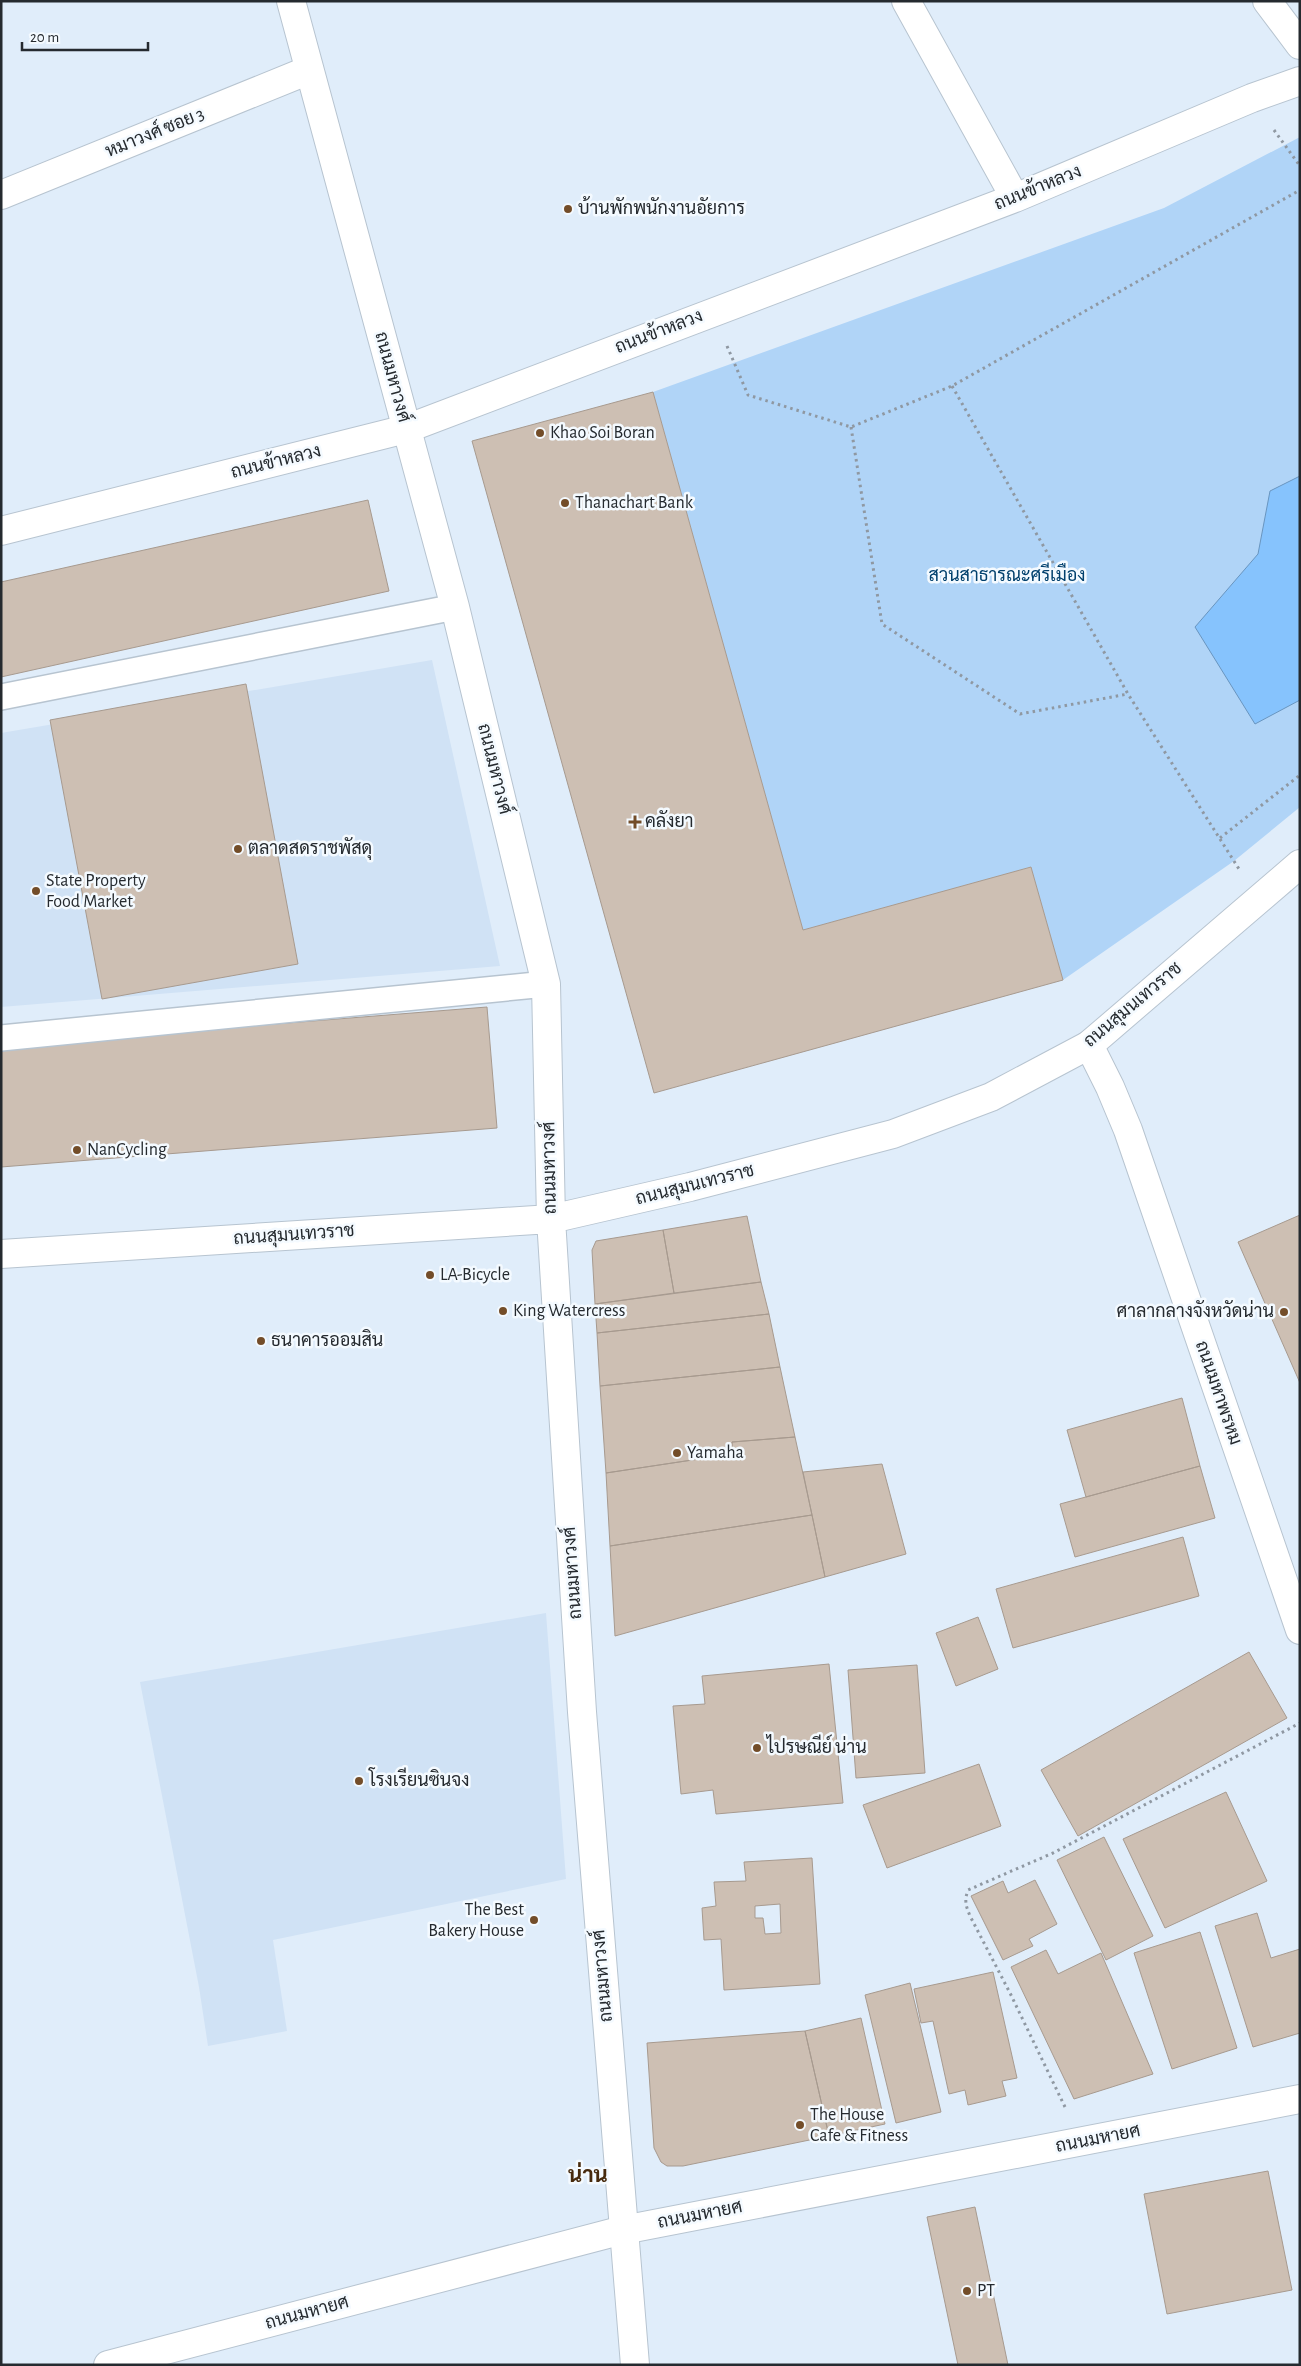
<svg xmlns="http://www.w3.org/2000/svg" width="1301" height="2366" viewBox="0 0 1301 2366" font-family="'Alegreya Sans',Sarabun,sans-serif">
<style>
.built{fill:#d0e2f5}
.green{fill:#b0d4f7}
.water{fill:#86c3fd;stroke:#6995bf}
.building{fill:#cdbfb3;stroke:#a79a8f;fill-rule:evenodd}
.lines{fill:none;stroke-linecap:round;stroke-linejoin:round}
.lane-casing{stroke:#b7c4d0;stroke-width:28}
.street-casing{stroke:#b7c4d0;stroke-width:30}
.secondary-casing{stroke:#b7c4d0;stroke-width:30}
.primary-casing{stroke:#b7c4d0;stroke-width:30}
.path{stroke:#8f98a2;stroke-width:3;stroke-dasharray:2.5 4;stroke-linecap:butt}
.lane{stroke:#fff;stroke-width:25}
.street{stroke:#fff;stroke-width:28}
.secondary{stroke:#fff;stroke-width:28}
.primary{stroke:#fff;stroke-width:28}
.poi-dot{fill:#734d29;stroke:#f4faff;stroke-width:2}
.labels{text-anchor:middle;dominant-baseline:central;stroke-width:5;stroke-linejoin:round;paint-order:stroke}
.street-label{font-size:18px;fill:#252a2f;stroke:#f4faff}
.poi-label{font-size:18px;fill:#252a2f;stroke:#f4faff;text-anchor:start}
.park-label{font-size:18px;fill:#01406d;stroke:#f4faff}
.district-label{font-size:22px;font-weight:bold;fill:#472a0d;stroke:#f4faff}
</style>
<rect width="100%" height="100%" fill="#e0edfa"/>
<path class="built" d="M432 660 500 966 1 1007V733Z
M546 1613 566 1879 273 1940 287 2031 208 2046 199 1987 140 1682Z"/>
<path class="green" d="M1300 137V807L1234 861 1063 980 1031 867 803 930 653 392 1164 208Z"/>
<path class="water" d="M1300 476V700L1255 724 1195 627 1258 554 1270 491Z"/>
<path class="building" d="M653 392 803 930 1031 867 1063 980 654 1093 472 441Z
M368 500 389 591 1 677V582Z
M246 684 298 964 102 999 50 720Z
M487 1007 497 1128 1 1167V1046Z
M1300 1215V1383L1238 1242Z
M747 1216 761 1282 674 1293 663 1230Z
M663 1230 674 1293 595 1304 592 1250 596 1241Z
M761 1282 769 1314 597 1333 595 1304Z
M769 1314 780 1367 600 1386 597 1333Z
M780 1367 795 1437 732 1442V1454L606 1473 600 1386Z
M1182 1398 1200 1466 1086 1497 1067 1430Z
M795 1437 812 1515 610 1546 606 1473 732 1454V1442Z
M882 1464 906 1554 825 1577 803 1472Z
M1200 1466 1215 1518 1075 1557 1060 1504Z
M812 1515 825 1577 615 1636 610 1546Z
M1183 1537 1199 1596 1013 1648 996 1589Z
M978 1617 998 1669 956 1686 936 1633Z
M1249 1652 1287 1718 1078 1836 1041 1770Z
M829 1664 843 1803 716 1814 713 1790 681 1794 673 1706 705 1704 702 1676Z
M917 1665 925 1773 856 1778 848 1670Z
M979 1764 1001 1826 887 1868 863 1805Z
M1226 1792 1267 1881 1165 1928 1123 1839Z
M1104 1837 1153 1936 1106 1960 1057 1860Z
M812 1858 820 1984 724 1990 721 1939 704 1940 702 1908 716 1906 714 1882 746 1881 744 1862ZM780 1904 781 1933 765 1934 763 1918H755V1906Z
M1035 1880 1057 1924 1029 1939 1033 1946 1003 1960 971 1896 1003 1881 1008 1893Z
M1257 1913 1271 1958 1300 1949V2033L1253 2047 1215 1926Z
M1200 1932 1237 2048 1172 2069 1134 1953Z
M1046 1950 1058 1974 1101 1953 1153 2074 1074 2099 1011 1967Z
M993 1972 1017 2078 1002 2081 1006 2096 968 2105 965 2090 949 2094 933 2021 921 2023 914 1989Z
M910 1983 941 2112 896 2123 865 1995Z
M861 2018 885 2124 829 2136 805 2031Z
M805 2031 829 2136 683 2166H667L661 2162 654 2148 647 2043Z
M1268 2171 1292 2290 1167 2314 1144 2194Z
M975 2207 1008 2365H958L927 2217Z"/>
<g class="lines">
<g class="lane-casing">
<path id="lane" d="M1 697 455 607
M1 1038 546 984"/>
</g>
<g class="street-casing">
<path id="street" d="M906 1 1015 198
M1267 1 1300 45
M1 195 309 70
M1 531 406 429 1015 198 1252 98 1300 81
M1089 1045 1110 1087 1128 1130 1300 1630"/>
</g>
<g class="secondary-casing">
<path id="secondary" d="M291 1 455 607 546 984 551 1219 582 1712 635 2365
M1 1254 551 1219 690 1187 893 1134 991 1097 1089 1045 1300 864"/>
</g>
<g class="primary-casing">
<path id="primary" d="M108 2365 623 2230 1300 2099"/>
</g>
<path class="path" d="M1274 130 1300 166
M727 346 748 395 851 427 952 386 1300 190
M952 386 1128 694 1239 869
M851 427 882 624 1020 714 1128 694
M1220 838 1300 775
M1065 2107 1010 1993 970 1916C966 1906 964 1901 968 1890L1053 1853 1300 1723"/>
<use href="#lane" class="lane"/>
<use href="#street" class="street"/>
<use href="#secondary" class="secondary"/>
<use href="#primary" class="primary"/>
</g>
<g class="poi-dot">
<circle cx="568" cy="209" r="5"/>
<circle cx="540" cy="433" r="5"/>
<circle cx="565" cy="503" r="5"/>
<path d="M632.5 814.5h5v5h5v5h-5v5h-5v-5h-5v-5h5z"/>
<circle cx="238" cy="849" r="5"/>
<circle cx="36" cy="891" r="5"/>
<circle cx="77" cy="1150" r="5"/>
<circle cx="430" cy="1275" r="5"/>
<circle cx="503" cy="1311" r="5"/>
<circle cx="1284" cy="1312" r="5"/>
<circle cx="261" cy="1341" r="5"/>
<circle cx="677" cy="1453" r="5"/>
<circle cx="757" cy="1748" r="5"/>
<circle cx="359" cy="1781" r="5"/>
<circle cx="534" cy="1920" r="5"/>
<circle cx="800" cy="2125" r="5"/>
<circle cx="967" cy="2291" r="5"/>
</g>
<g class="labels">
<g class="street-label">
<text transform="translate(155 133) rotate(-22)">หมาวงศ์ ซอย 3</text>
<text transform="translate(1038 188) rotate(-22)">ถนนข้าหลวง</text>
<text transform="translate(659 332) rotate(-21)">ถนนข้าหลวง</text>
<text transform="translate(392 377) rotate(75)">ถนนมหาวงศ์</text>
<text transform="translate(276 462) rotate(-14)">ถนนข้าหลวง</text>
<text transform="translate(494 769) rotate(76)">ถนนมหาวงศ์</text>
<text transform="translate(1133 1005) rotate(-40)">ถนนสุมนเทวราช</text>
<text transform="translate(550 1168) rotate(-91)">ถนนมหาวงศ์</text>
<text transform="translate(695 1185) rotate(-14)">ถนนสุมนเทวราช</text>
<text transform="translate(294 1235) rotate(-4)">ถนนสุมนเทวราช</text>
<text transform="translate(1218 1393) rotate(71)">ถนนมหาพรหม</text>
<text transform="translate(573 1573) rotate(-94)">ถนนมหาวงศ์</text>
<text transform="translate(603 1976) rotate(-95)">ถนนมหาวงศ์</text>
<text transform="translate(1098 2139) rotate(-11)">ถนนมหายศ</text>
<text transform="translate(700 2215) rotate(-11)">ถนนมหายศ</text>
<text transform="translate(307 2313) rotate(-15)">ถนนมหายศ</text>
</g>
<g class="poi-label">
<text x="578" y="209">บ้านพักพนักงานอัยการ</text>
<text x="550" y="433">Khao Soi Boran</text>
<text x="575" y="503">Thanachart Bank</text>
<text x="645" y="822">คลังยา</text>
<text x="248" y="849">ตลาดสดราชพัสดุ</text>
<text x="46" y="881">State Property<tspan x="46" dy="21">Food Market</tspan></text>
<text x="87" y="1150">NanCycling</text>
<text x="440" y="1275">LA-Bicycle</text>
<text x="513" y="1311">King Watercress</text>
<text x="1274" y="1312" text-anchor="end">ศาลากลางจังหวัดน่าน</text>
<text x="271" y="1341">ธนาคารออมสิน</text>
<text x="687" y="1453">Yamaha</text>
<text x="767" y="1748">ไปรษณีย์ น่าน</text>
<text x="369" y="1781">โรงเรียนซินจง</text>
<text x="524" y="1910" text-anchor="end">The Best<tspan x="524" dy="21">Bakery House</tspan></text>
<text x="810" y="2115">The House<tspan x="810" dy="21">Cafe &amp; Fitness</tspan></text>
<text x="977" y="2291">PT</text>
</g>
<g class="park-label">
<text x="1007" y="576">สวนสาธารณะศรีเมือง</text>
</g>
<g class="district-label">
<text x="588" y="2175">น่าน</text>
</g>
</g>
<rect width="1301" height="2366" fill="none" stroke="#252a2f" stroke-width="5"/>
<path d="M22 42v8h126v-8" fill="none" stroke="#252a2f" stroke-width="2.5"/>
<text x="30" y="42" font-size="15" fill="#252a2f" stroke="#f4faff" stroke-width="4" paint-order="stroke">20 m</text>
</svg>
